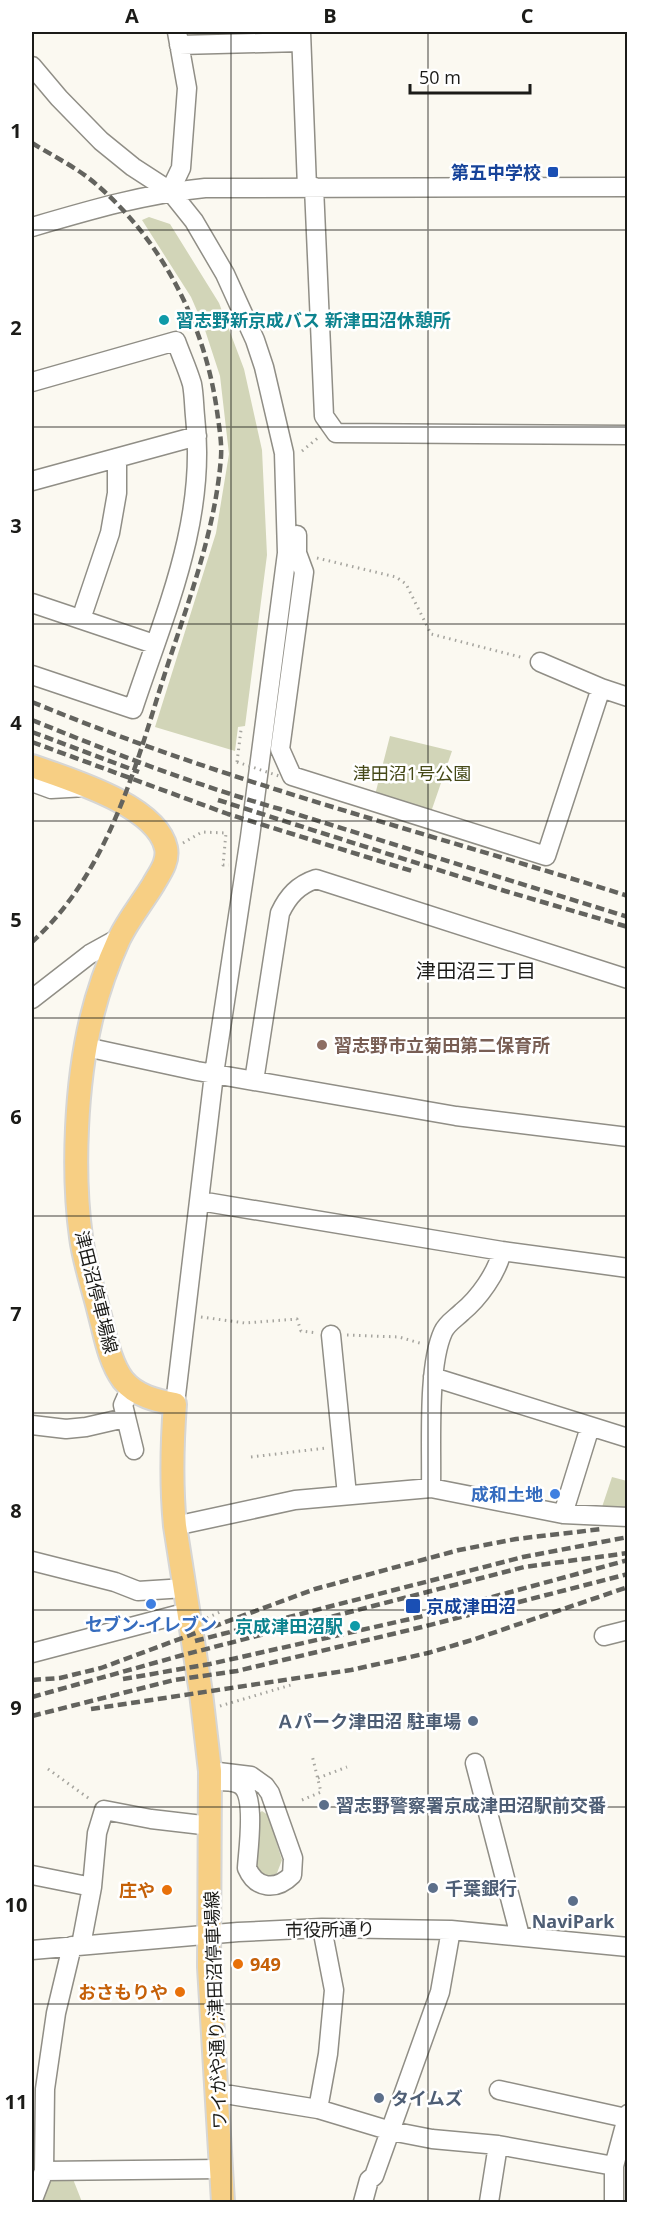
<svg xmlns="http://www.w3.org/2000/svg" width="659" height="2234" viewBox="0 0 659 2234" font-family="'Open Sans','Noto Sans JP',sans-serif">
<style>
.green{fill:#d2d5b8}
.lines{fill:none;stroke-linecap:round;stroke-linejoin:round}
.minor-casing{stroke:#908e86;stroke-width:21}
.major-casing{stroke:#d6d6d5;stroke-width:26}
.path{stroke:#a6a59f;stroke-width:3;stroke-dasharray:1.5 4.5;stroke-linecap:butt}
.minor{stroke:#fff;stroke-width:18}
.major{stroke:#f7cf84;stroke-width:22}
.rail{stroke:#63635e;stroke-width:4.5;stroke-dasharray:9 4.5;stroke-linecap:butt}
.path-bridge{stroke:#a6a59f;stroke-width:3;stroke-dasharray:1.5 4.5;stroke-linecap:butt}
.grid{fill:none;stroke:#1b1b18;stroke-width:1.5;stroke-opacity:0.55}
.transit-dot{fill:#1a4fb4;stroke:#fff;stroke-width:2}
.culture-dot{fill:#0f9aa8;stroke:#fff;stroke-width:2}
.education-dot{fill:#8d6e63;stroke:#fff;stroke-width:2}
.shop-dot{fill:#3f7fe0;stroke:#fff;stroke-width:2}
.service-dot{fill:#5c6f8a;stroke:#fff;stroke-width:2}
.food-dot{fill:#e8710a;stroke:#fff;stroke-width:2}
.labels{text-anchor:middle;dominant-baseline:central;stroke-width:5;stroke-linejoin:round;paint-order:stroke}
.transit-label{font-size:18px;font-weight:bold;fill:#164399;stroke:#fff;text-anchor:end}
.culture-label{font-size:18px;font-weight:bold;fill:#0d838f;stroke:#fff;text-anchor:start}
.park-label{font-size:18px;fill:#454917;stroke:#fff}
.education-label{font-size:18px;font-weight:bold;fill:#785e54;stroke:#fff;text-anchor:start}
.street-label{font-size:18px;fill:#1b1b18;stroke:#fff}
.shop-label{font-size:18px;font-weight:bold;fill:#366cbe;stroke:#fff;text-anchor:end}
.service-label{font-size:18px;font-weight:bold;fill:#4e5e75;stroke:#fff;text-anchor:start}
.food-label{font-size:18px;font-weight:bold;fill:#c56008;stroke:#fff;text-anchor:end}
.neighbourhood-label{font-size:20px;fill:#1b1b18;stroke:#fff}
.neatline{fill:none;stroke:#1b1b18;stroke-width:2}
.grid-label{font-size:20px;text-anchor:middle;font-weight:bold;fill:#1b1b18}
</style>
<rect width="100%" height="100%" fill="#fbf9f1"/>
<path class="green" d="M149 217 170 224 219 303 244 369 262 450 267 555 245 726 238 727 235 751 155 727 216 533 229 454 220 376 204 327 191 297 142 220Z
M390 736 452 751 431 812 375 795Z
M612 1477 627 1481V1508L602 1507Z
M262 1811 268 1815 282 1860 277 1873 272 1876 262 1874 256 1866 258 1814Z
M71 2174 82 2202H37L47 2176Z"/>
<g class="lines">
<g class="minor-casing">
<path id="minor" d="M301 32 307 187
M179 45 301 42
M32 66 59 98 101 141 133 167 170 191 194 221 225 274 255 340 264 367 284 453 287 553 250 837 214 1074 175 1404
M314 187 324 416 336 433 628 435
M170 191 181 168 187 88 177 32
M32 227C90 210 144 194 205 188L628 187
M32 382 176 341C181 355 188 370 192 384 194 394 194 406 195 416 207 521 165 612 133 709L32 675
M32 481 197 436
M297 535V553L304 572 280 749 292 776 546 856 601 688 628 697
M32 603 154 644
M81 619 110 533 117 493V458
M540 662 601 688
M32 782 51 789 86 787
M32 999 90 954 119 938
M86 1047 197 1071 456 1116 628 1137
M254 1081 280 913C288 896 298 885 316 879L628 979
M200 1201 502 1251 628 1268
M331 1335 347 1495
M433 1377 628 1438
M131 1387 123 1405 134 1450
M32 1425 66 1429 86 1427 125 1418
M431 1488C432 1448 427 1367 443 1332 447 1323 455 1319 462 1312 479 1298 497 1273 502 1251
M563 1514 590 1427
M175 1526 295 1500 431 1488 563 1514 628 1517
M32 1561 115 1582 138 1591 185 1588
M604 1636 628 1630
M32 1653 188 1612
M475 1763 520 1936
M210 1771 251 1776 265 1786 270 1793 293 1858 292 1875C276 1891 256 1889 247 1868 248 1850 257 1793 239 1784 231 1780 219 1781 210 1781
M32 1875 92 1887
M81 1945 92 1887 97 1833 104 1810 151 1819 211 1826
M32 1950 238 1932 322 1928 451 1930 628 1947
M499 2090 626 2118
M217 2095H231L318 2109 391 2131 432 2139 498 2145 614 2166
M318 2109 328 2054 334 1990 322 1928
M44 2171 221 2169
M32 2202 44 2171 45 2089 56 2013 72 1946
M363 2202 369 2180 374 2176 440 1992 451 1930
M489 2202 498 2145
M614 2202V2166L628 2114"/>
</g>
<g class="major-casing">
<path id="major" d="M32 766C68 779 157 805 166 848 169 862 159 874 153 885 142 903 128 920 119 939 108 963 97 995 91 1020 76 1084 72 1172 81 1237 84 1262 93 1287 99 1312 105 1334 109 1361 123 1380 136 1396 157 1401 175 1404 172 1444 171 1485 175 1526L201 1693 210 1771 209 1967 223 2202"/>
</g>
<path class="path" d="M302 451 319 437
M317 558 396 577 406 584 431 634 524 658
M237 762 241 730
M183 843 202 832 226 833 223 865H229
M201 1317 245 1323 297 1319 301 1331 317 1333
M347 1335 399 1337 423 1344
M251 1457 326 1448
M207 1618 222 1611
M220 1706 291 1685
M48 1769 91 1800
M318 1778 347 1767
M302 1800 321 1792 312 1755"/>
<use href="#minor" class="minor"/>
<use href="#major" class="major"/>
<path class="rail" d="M32 143C53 156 78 168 97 185 163 242 205 325 217 411 219 426 222 442 221 457 215 537 183 615 159 692 132 780 103 878 32 942
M32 702C225 782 428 833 628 896
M32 720C113 753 195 785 280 809L628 917
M32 732 139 772
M32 742 228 814 412 871
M218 800 505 891 628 927
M195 1641 523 1557 628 1537
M123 1679 210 1664 419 1617 628 1560
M32 1680 60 1678 101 1668 315 1589 459 1550 516 1539 602 1529
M32 1697 183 1655 524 1567 628 1553
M91 1709 351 1670 428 1653 472 1640 628 1587
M32 1716 174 1680 237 1671 422 1627 628 1574"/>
<path class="path-bridge" d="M237 762 282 777"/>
</g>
<path class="grid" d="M231 32V2202M428 32V2202M32 230H628M32 427H628M32 624H628M32 821H628M32 1018H628M32 1216H628M32 1413H628M32 1610H628M32 1807H628M32 2004H628"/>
<g class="transit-dot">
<rect x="547" y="166" width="12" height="12" rx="3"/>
<rect x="405" y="1598" width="16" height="16" rx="3"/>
</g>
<g class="culture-dot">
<circle cx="164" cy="320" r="6"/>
<circle cx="355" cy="1626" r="6"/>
</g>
<circle class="education-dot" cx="322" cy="1045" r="6"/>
<g class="shop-dot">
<circle cx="555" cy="1494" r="6"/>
<circle cx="151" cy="1604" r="6"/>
</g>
<g class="service-dot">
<circle cx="473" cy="1721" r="6"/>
<circle cx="324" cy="1805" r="6"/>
<circle cx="433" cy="1888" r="6"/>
<circle cx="573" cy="1901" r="6"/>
<circle cx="379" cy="2098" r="6"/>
</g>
<g class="food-dot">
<circle cx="167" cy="1890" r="6"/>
<circle cx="238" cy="1964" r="6"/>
<circle cx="180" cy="1992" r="6"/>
</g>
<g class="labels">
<g class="transit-label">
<text x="541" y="172">第五中学校</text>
<text x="426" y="1606" text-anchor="start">京成津田沼</text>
</g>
<g class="culture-label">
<text x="176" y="320">習志野新京成バス 新津田沼休憩所</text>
<text x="343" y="1626" text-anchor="end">京成津田沼駅</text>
</g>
<g class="park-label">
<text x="412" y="773">津田沼1号公園</text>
</g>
<g class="education-label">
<text x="334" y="1045">習志野市立菊田第二保育所</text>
</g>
<g class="street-label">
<text transform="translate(97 1292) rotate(76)">津田沼停車場線</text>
<text transform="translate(330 1929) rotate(-1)">市役所通り</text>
<text transform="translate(215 2010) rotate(-92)">ワイがや通り;津田沼停車場線</text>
</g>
<g class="shop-label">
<text x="543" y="1494">成和土地</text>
<text x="151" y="1624" text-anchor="middle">セブン-イレブン</text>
</g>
<g class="service-label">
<text x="461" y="1721" text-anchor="end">Ａパーク津田沼 駐車場</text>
<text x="336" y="1805">習志野警察署京成津田沼駅前交番</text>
<text x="445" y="1888">千葉銀行</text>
<text x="573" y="1921" text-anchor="middle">NaviPark</text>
<text x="391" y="2098">タイムズ</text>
</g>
<g class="food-label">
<text x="155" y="1890">庄や</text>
<text x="250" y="1964" text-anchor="start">949</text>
<text x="168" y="1992">おさもりや</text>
</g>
<g class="neighbourhood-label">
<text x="476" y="970">津田沼三丁目</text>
</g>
</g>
<rect width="659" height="2234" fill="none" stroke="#ffffff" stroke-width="66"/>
<path d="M410 84v9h120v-9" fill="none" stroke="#1b1b18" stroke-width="3"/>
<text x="419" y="84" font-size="18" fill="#1b1b18" stroke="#ffffff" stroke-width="4.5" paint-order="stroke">50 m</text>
<rect x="33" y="33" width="593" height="2168" class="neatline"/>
<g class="grid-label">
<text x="132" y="23">A</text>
<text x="330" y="23">B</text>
<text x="527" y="23">C</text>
<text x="16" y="138">1</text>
<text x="16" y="335">2</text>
<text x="16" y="533">3</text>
<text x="16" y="730">4</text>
<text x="16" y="927">5</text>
<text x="16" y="1124">6</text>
<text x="16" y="1321">7</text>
<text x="16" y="1518">8</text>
<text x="16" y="1715">9</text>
<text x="16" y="1912">10</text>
<text x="16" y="2109">11</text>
</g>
</svg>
